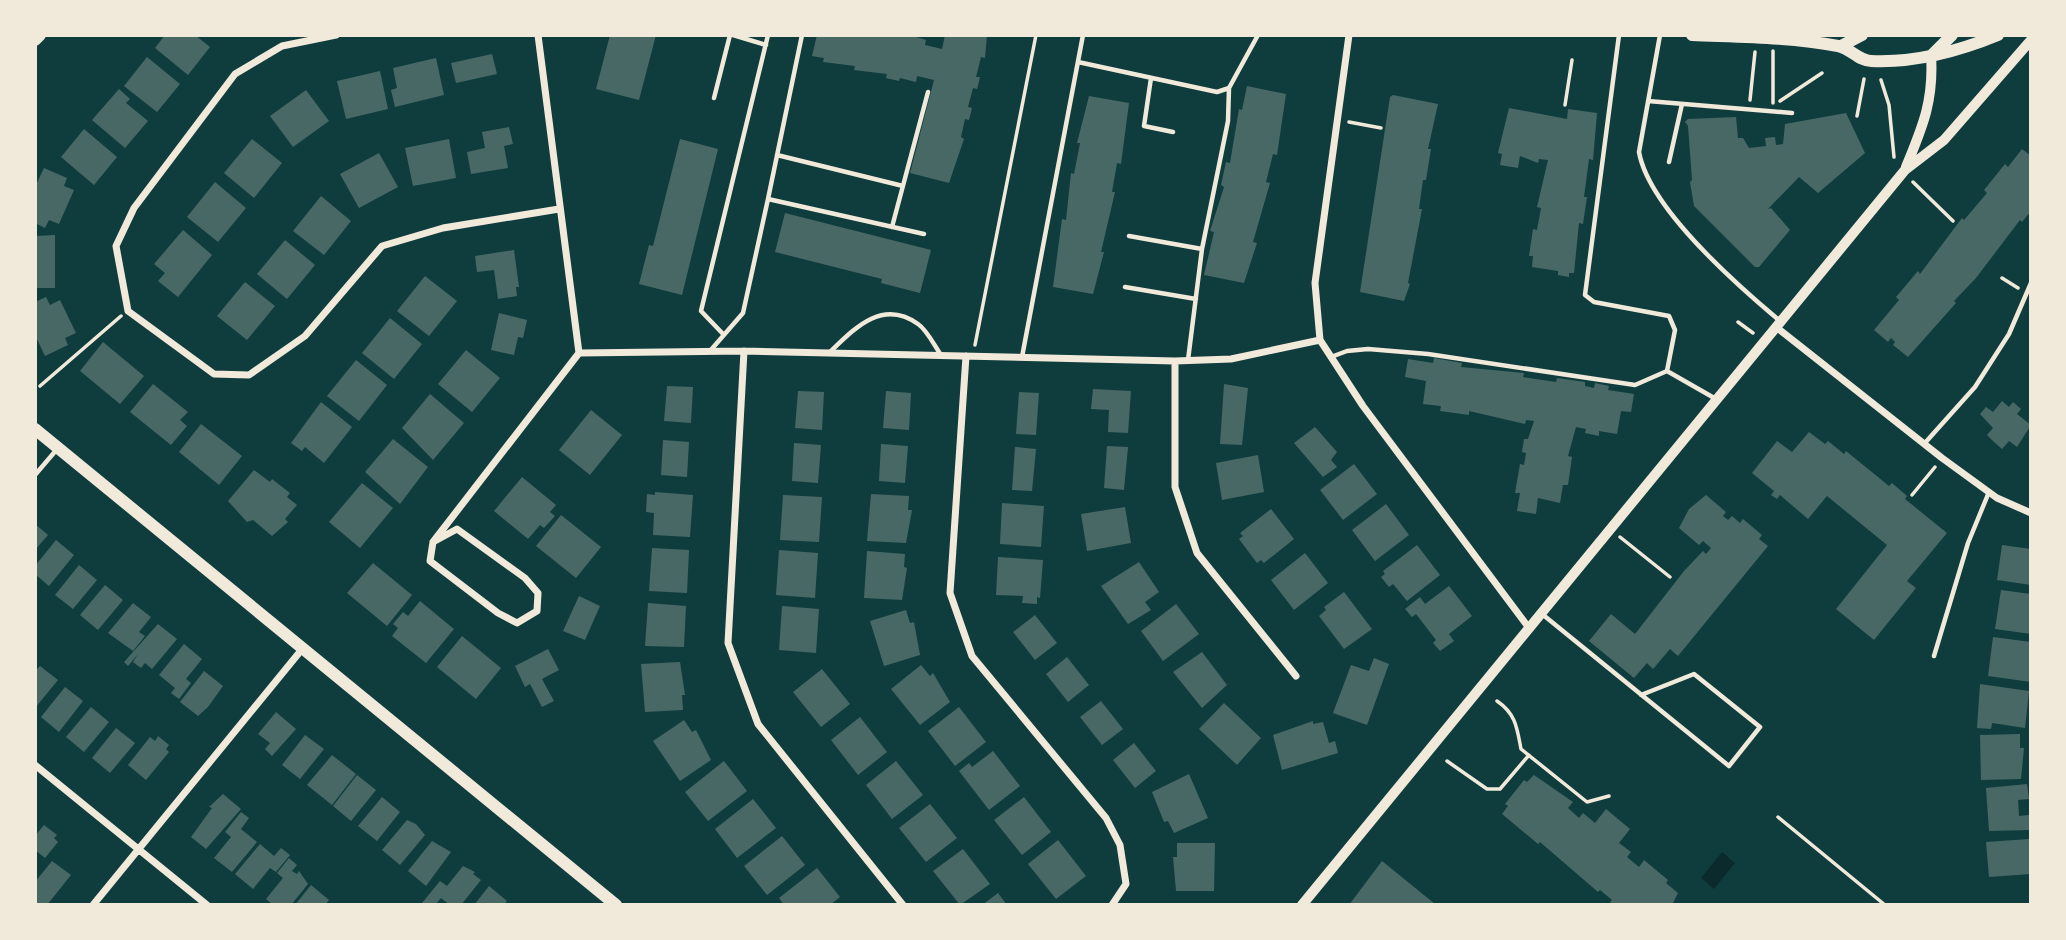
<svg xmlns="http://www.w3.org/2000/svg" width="2066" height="940" viewBox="0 0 2066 940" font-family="Manrope,sans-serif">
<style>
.water{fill:#0a2a2b}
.building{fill:#486865}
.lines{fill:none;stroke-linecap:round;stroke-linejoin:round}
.path{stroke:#f1e9da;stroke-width:3.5}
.service{stroke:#f1e9da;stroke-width:4.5}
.minor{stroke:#f1e9da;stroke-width:7}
.tertiary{stroke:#f1e9da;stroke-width:10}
.secondary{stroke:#f1e9da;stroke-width:12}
</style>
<rect width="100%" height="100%" fill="#0f3d3e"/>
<path class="water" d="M1722 852 1735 863 1714 889 1701 878Z"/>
<path class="building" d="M165 35H195L210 47 188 75 155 48Z
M610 35H656L639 100 596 89Z
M817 35H910L926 40 925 45 942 49 945 35H987L985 58 981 57 976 77H980L977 89 973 88 968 107 972 108 969 120 965 119 961 137 964 139 949 183 910 173 934 80 917 76 916 82 900 78 899 81 886 78 887 74 854 70 855 66 823 62 824 58 812 56Z
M492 54 497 74 456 83 451 63Z
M147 57 180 84 157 112 124 86Z
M436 58 444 95 395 107 391 90 397 88 393 68Z
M380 71 388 109 346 119 337 81Z
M1247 86 1286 94 1277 155 1273 154 1266 182 1270 183 1253 242 1257 243 1244 283 1204 275 1214 232 1210 231 1224 187 1221 185 1226 162 1230 163 1239 109 1242 110Z
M119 89 130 99 126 103 148 121 125 148 92 120Z
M306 90 329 121 293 147 270 116Z
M1393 95 1438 104 1428 149H1431L1426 180H1423L1419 209H1422L1408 283 1410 284 1404 301 1360 292 1390 97Z
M1089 96 1129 103 1121 164 1117 163 1112 192H1115L1101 252H1104L1093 294 1053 287 1062 219 1066 220 1071 173 1074 174 1080 143H1077Z
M1509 108 1567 119 1568 109 1597 113 1593 160 1589 159 1584 197H1587L1583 224 1579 223 1574 273H1569V277L1558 275V271L1532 267 1533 256H1529L1533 229 1537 230 1541 208 1537 207 1548 160 1539 159 1538 163 1520 156 1518 168 1500 165 1502 154 1498 153Z
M1846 113 1865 153 1818 193 1799 177 1768 209 1771 208 1790 230 1759 267H1755L1694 206 1690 182 1692 180 1688 126 1685 122 1688 119 1736 117 1738 138H1743L1749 148 1766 146 1765 138 1775 137 1776 145 1783 144 1785 124Z
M509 127 513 144 504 146 508 168 471 174 467 152 485 148 482 132Z
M84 129 117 157 94 185 61 157Z
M252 139 282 163 254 198 224 173Z
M449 139 456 178 413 186 405 148Z
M680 139 718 149 682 295 639 284 649 245 653 246Z
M2022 149 2031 156V211L2022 222 2020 220 1976 278 1954 301 1956 303 1908 357 1893 345 1895 342 1891 338 1888 342 1874 330 1899 300 1896 297 1918 271 1920 274 1962 218 1964 220 1987 193 1984 190 2005 164 2008 167Z
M379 153 398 187 359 208 340 174Z
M44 168 67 178 64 186 74 190 59 224 49 220 45 228 35 223V187Z
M215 182 246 208 218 242 187 217Z
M321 196 351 221 324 255 293 231Z
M785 213 931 250 920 293 881 283 882 279 775 252Z
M183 230 212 255 178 297 158 281 165 273 154 264Z
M55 235V288H35V236Z
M285 240 315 265 287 299 257 274Z
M514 250 519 287H516L517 296 498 299 494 270 477 272 475 256Z
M425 276 457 301 429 336 397 311Z
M245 282 275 306 247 340 217 316Z
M46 297 50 305 60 300 76 333 65 338 68 345 45 356 35 335V302Z
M499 313 527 320 523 338 518 337 514 355 491 350Z
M390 318 422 344 394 379 362 353Z
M103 342 144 376 120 404 80 371Z
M466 350 500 378 472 412 438 384Z
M1434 358 1462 363 1461 367 1524 373 1523 377 1556 382 1557 378 1585 382V386L1594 388 1595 383 1609 386 1608 390 1634 394 1631 412 1621 411 1617 434 1599 431V436L1585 433 1586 429 1576 427 1568 456 1572 457 1568 485H1563L1560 503 1538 498 1536 514 1517 511 1520 493H1515L1520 464 1524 465 1526 453 1522 452 1524 439H1528L1534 421 1526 420 1525 424 1469 411V415L1440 411 1441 406 1423 404 1426 381 1405 377 1408 359 1433 363Z
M356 360 387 385 359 421 327 396Z
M153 384 188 412 180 420 187 426 171 445 130 412Z
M1224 384 1248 388 1242 445 1220 444Z
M667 386 693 387 691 423 664 421Z
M1093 389 1131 391 1128 433 1108 432 1109 410 1091 409Z
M798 391 824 392 822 430 795 428Z
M886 391 911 393 909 430 883 428Z
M1019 392 1039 393 1036 435 1016 434Z
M430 394 464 423 433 460 402 428Z
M2002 401 2009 407 2013 402 2021 409 2017 414 2031 425 2017 447 2009 441 2002 449 1994 442 1987 435 1993 428 1980 414 1986 407 1993 412Z
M321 402 352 427 324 463 305 447 302 451 291 443Z
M591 410 622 435 590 475 559 450Z
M201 424 242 456 219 485 179 452Z
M1315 427 1337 452 1331 460 1337 467 1323 477 1294 443Z
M1809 432 1825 444 1828 441 1844 454 1846 451 1889 486 1892 483 1907 496 1905 499 1947 533 1907 581 1916 588 1874 640 1836 609 1887 545 1827 496 1808 519 1780 495 1777 499 1771 495 1774 491 1752 473 1777 441 1792 452Z
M393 439 428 467 400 504 365 472Z
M663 440 689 442 687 477 661 475Z
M794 443 821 445 818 483 792 481Z
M881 444 908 446 905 483 879 481Z
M1107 446 1128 447 1124 490 1104 488Z
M1015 447 1036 449 1032 491 1012 490Z
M1258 455 1264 492 1222 500 1216 463Z
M1354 464 1377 494 1343 520 1320 490Z
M254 470 270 482 272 479 290 493 287 497 297 505 285 519 288 522 272 536 253 520 247 522 228 501Z
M522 477 556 505 550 512 555 516 544 528 540 525 528 539 494 511Z
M362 483 393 508 360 548 329 522Z
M655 492 693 495 690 537 653 535 654 513 646 512 647 494 655 495Z
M871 494 909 496 908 510H912L906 543 867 541Z
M783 495 822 497 819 542 780 540Z
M1706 495 1726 512 1723 516 1728 520 1732 516 1740 523 1743 519 1762 535 1759 539 1768 546 1678 656 1670 649 1653 669 1647 663 1634 678 1589 641 1611 614 1635 634 1684 571 1703 551 1706 554 1711 548 1703 541 1699 545 1679 528 1689 509Z
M1002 503 1044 506 1041 547 1000 544Z
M1386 504 1409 535 1375 561 1352 530Z
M1125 507 1131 543 1087 551 1081 514Z
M1271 509 1294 539 1264 563 1261 560 1257 563 1239 539 1243 536 1240 533Z
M561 515 601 547 576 578 536 546Z
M35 524 48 535 35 550Z
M56 540 74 555 49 586 35 574V566Z
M1417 545 1440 575 1407 601 1393 584 1389 587 1381 577 1385 574 1383 571Z
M2002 545 2031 549V585L1997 580Z
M652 548 689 550 687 593 649 591Z
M779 550 818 553 815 598 776 595Z
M867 551 905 554 904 567 907 568 902 600 864 598Z
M1305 553 1328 583 1294 610 1271 580Z
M998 557 1043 560 1040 598 1037 597V604L1022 603 1023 596 996 595Z
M1139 562 1159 592 1145 602 1151 610 1128 624 1101 586Z
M373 563 412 595 387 626 347 593Z
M79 565 97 580 73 609 55 595Z
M105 585 123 600 98 630 80 615Z
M1449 586 1472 616 1449 634 1454 641 1440 651 1433 643 1436 640 1416 614 1412 617 1405 609 1420 597 1425 604Z
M2001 590 2031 594V634L1995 629Z
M1344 592 1372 629 1344 649 1319 616 1326 610 1324 607Z
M579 596 600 606 585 640 563 631Z
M420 601 454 629 426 663 392 636 398 628 393 624 403 612 408 616Z
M133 603 151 617 139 632 145 636 133 651 108 633Z
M648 603 686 606 684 647 645 646Z
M1176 604 1199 634 1163 661 1141 631Z
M782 606 819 609 816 653 779 650Z
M906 610 910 623 914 622 920 655 884 666 870 621Z
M1035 615 1057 643 1035 660 1013 632Z
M158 624 177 639 152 669 145 663 141 668 133 662 138 654 128 666 124 662Z
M462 636 501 668 476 699 437 667Z
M1993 637 2031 642V682L1988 676Z
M184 644 202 659 186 679 191 683 179 699 171 693 175 688 159 675Z
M548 649 559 670 542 679 554 701 542 707 530 684 525 687 515 666Z
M1202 652 1227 685 1202 708 1173 672Z
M1067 657 1089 685 1068 702 1046 674Z
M1374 658 1389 664 1367 725 1333 713 1351 665 1369 671Z
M680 662 685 695H682L683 710 645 712 641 664Z
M921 665 930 676 933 673 950 702 920 725 891 689Z
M40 666 58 680 35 708V671Z
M822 669 850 704 821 727 793 692Z
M204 671 223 686 208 707 198 716 180 702Z
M1980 684 2029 691 2025 728 1992 723 1991 729 1977 728Z
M65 687 83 701 59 732 41 717Z
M1101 701 1123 729 1102 745 1080 717Z
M1224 703 1261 738 1237 765 1199 729Z
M91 707 109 722 84 752 66 737Z
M959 707 986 742 955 766 928 731Z
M276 712 296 729 272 756 265 749 270 743 258 734Z
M860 717 887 752 858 775 831 740Z
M684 720 692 732 696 730 711 760 680 781 653 741Z
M1313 721V724L1323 722 1329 743 1335 741 1338 753 1282 770 1273 735Z
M116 728 135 743 110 773 92 758Z
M2020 734V748H2024L2021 779 1981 780 1980 735Z
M305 735 324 749 300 779 282 765Z
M158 736 169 745 166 749 169 752 146 780 128 765 150 737 155 741Z
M1134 743 1156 771 1135 788 1113 760Z
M993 751 1020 786 989 810 959 771 969 763 972 767Z
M332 755 356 774 332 805 307 785Z
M724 761 747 791 708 821 685 792Z
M896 761 923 795 892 819 866 785Z
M1189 774 1208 818 1174 833 1168 821 1164 822 1152 792Z
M357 775 376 790 351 821 333 806Z
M1534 775 1573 802 1568 808 1579 818 1583 813 1595 823 1606 809 1630 829 1619 843 1631 852 1627 857 1639 867 1644 860 1668 880 1666 883 1678 893 1672 905H1613L1610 902 1612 900 1600 890 1598 892 1540 842 1538 844 1502 814 1508 806 1505 804 1524 780 1527 782Z
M2027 784 2029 799 2018 800 2019 816 2029 815 2030 830 1989 831 1986 788Z
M223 794 241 809 206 849 191 837 212 808 209 807Z
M382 797 400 812 377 841 358 826Z
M1024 797 1051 832 1022 855 994 820Z
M753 799 776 828 737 858 715 829Z
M930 804 957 838 926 862 899 828Z
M241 812 249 818 241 829 257 842 232 872 214 858 231 837 225 832Z
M407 820 416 824 425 835 400 865 382 850Z
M44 825 57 835 54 838 58 842 45 858 35 850V836Z
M782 836 805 865 767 895 744 866Z
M2029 839 2031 874 1989 877 1986 842Z
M1058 840 1086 876 1056 899 1028 864Z
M432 841 451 852 426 886 408 871Z
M1177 843H1215L1214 891H1176L1173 857H1177Z
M260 844 274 856 281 848 290 855 276 872 270 868 253 889 235 874Z
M963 849 990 884 960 905 933 871Z
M289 858 297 865 292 871 297 874 299 871 308 884 291 905H273L266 899 283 878 277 873Z
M52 861 71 875 47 905H35V882Z
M1382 861 1435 904 1440 905H1349Z
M463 866 475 872 473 874 481 880 461 905H450L441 898 435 905 422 903 440 881 447 886Z
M817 868 840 897 830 905H784L779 898Z
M311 885 329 900 325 905H295Z
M489 886 507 901 504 905H474Z
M998 893 1007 905H982Z"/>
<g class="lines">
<path class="path" d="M1773 51V103
M1881 80 1889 105 1894 157
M1750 100 1755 52
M1780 101 1822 73
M1565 105 1572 60
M1857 116 1864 79
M1349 122 1381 128
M1913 182 1953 221
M2002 278 2018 288
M1738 322 1753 333
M975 345 1036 35
M40 386 121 316
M1912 495 1935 467
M1620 537 1670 577
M1497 701C1516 714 1517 728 1521 749L1587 802 1609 796
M1447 761 1487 789H1500L1529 755
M1778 817 1885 905"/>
<path class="service" d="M733 35 766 45
M1619 35 1585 295 1594 302 1669 316 1675 330 1667 371
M1660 35 1639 152C1649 208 1737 285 1780 321
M1078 62 1217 92 1229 88 1258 35
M1151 78 1144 126 1173 132
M714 98 730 35
M1648 101 1792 113
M777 155 903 186
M1669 162 1682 104
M768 199 802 35
M892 227 928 92
M1129 236 1202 249 1188 360
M1202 249 1228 121 1229 88
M1125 287 1196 299
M724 335 701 311 768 35
M710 351 743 313 768 199 924 234
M829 353C854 329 882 298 918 324 927 330 934 345 941 355
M1022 357 1083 35
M1331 357 1347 351 1368 349 1428 354 1635 385 1667 371 1716 399
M1924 444 1975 387 2009 334 2031 283
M35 475 58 448
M1542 614 1729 766 1760 727 1694 674 1641 695
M1934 656 1968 543 1989 492"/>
<path class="minor" d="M336 35 282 46 235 74 134 208 116 246 128 311 214 374 249 375 305 336 382 246 443 228 559 209
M1349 35 1315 283 1320 340 1363 406 1529 628
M1776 327 1942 458 1997 498 2031 513
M744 351 728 643 758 724 903 905
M579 353 744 351 1175 361 1231 359 1320 340
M966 356 950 593 972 656 1106 818 1120 845 1126 884 1112 905
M1175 361V487L1197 553 1296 676
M433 542 457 529 525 578 538 593 537 611 517 623 498 613 430 561 433 542 579 353 538 35
M35 765 207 905
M93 905 303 648"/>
<path class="tertiary" d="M1906 167C1923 126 1934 100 1931 55
M1302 905 1905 170 1944 140 2031 40"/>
<path class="secondary" d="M1692 35C1740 37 1790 37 1838 46 1850 48 1859 61 1871 61 1914 63 1959 51 1998 35
M35 40 40 35
M1841 46 1862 35
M1932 55 1952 35
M35 429 616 905"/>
</g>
<rect width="2066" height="940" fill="none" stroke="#f1e9da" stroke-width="74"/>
</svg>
